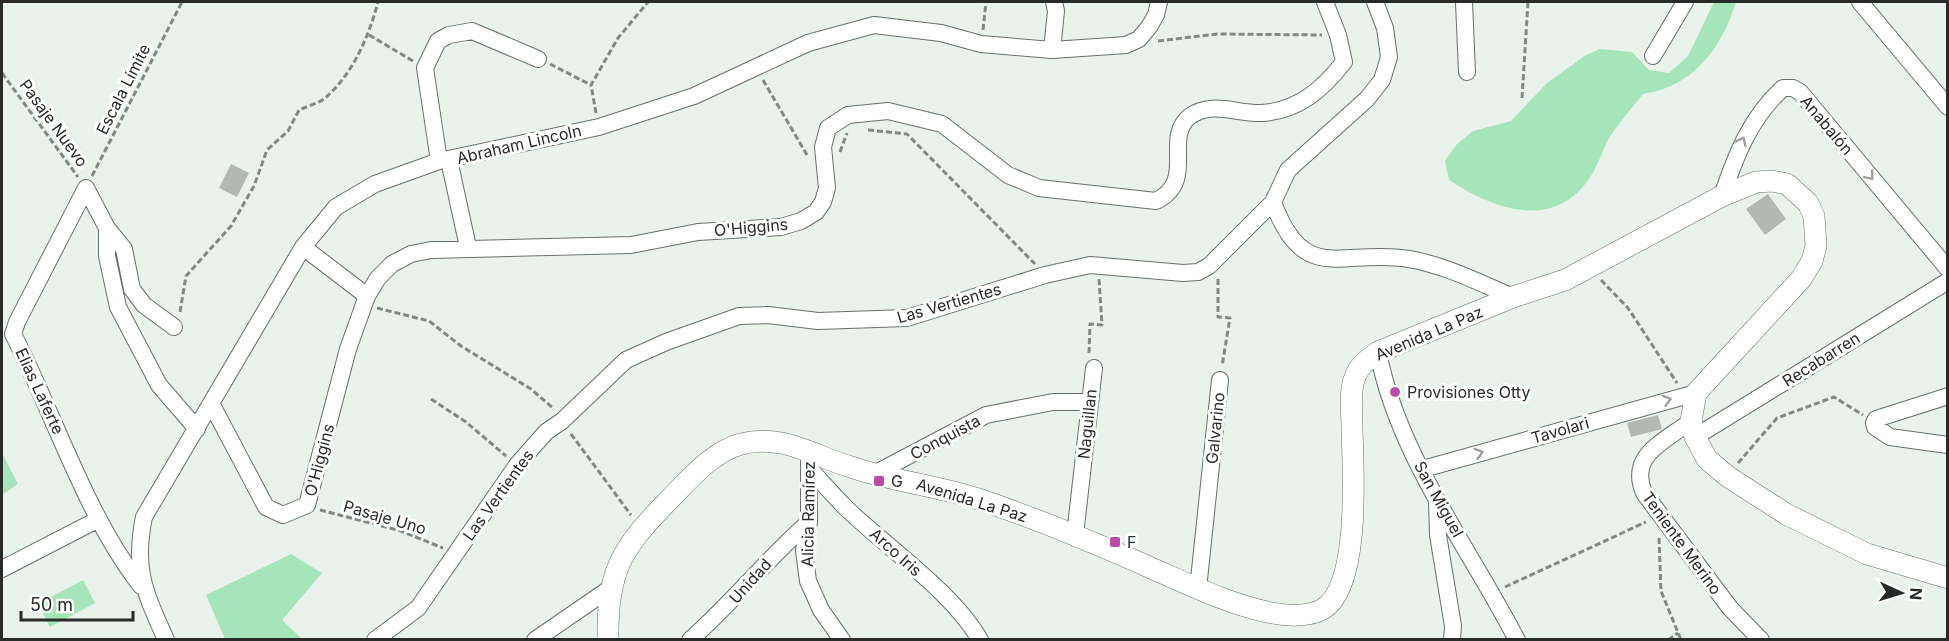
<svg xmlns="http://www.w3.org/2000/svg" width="1949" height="641" viewBox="0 0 1949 641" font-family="Inter,sans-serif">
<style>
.green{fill:#a6e5ba}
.building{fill:#b0bab3}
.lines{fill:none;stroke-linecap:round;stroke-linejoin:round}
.minor-casing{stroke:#67706a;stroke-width:18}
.tertiary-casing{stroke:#67706a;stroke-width:22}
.path{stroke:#828884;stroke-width:3;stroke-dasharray:6 3;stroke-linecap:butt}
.minor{stroke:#fff;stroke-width:16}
.tertiary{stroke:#fff;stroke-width:21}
.oneway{stroke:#9ea09f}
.poi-dot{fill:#bb4ba7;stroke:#fff;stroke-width:2}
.labels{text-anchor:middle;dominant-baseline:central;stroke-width:6;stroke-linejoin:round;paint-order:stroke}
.street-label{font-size:16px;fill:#282b29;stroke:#fff}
.poi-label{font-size:16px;fill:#282b29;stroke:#fff;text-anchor:start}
</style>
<rect width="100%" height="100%" fill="#e9f3ec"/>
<path class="green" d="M1714 2H1736C1722 48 1693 87 1643 94 1632 108 1619 123 1609 138 1601 153 1597 170 1586 183 1549 231 1490 207 1449 180L1445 161 1456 145 1473 131 1511 121 1547 83 1586 55 1600 49 1632 52 1649 70 1669 73 1688 56Z
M2 453 18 484 2 495Z
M291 554 322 573 282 620 302 639H225L206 595Z
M83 580 95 603 50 627 38 604Z"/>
<path class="building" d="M231 164 249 173 237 197 219 188Z
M1768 194 1786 219 1765 235 1746 209Z
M1658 415 1662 429 1631 437 1627 423Z"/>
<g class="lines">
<g class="minor-casing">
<path id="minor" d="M1464 2 1467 72
M1860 2 1948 107
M1052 50 1056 11 1054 2
M1653 56 1685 2
M449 160 468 247
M439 161 425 68 438 41 449 35 472 31 538 59
M86 188 17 322 13 334C54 414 86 516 141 586
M86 188 107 228V256L118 307 159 385 197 429
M1722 196C1736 155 1750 118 1783 88H1793L1800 92 1948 269
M1273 202C1304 287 1343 248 1409 259 1445 265 1480 283 1513 297
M107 228 124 249 132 289 144 305 174 327
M303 247 367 296
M1378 352C1398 456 1469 547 1517 640
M1948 396 1876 419 1874 423 1875 427 1890 437 1948 445
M212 405 266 507 283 515 307 505 348 349 367 296 378 278 392 264 411 254 431 250 631 245 698 232 781 227 801 221 816 212 823 202 827 188 823 147 828 128 848 115 888 111 942 124 1008 175 1039 188 1156 201C1197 181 1163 139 1189 117 1211 100 1237 114 1261 113 1298 111 1322 90 1344 62L1338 35 1325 2
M1691 421C1664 442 1628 455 1644 493L1730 608 1761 640
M1695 437 1948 281
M809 462V522L804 551 808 581 821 610 842 640
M809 468C821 481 833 495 846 508 886 547 953 592 980 640
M1423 469 1696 393
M874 474 986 415 1053 402H1090
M1437 501 1438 535 1453 626 1452 640
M1075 535 1094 368
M2 569 99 519
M1198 589 1220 380
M166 640C145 592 133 570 144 517L303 247 336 207 375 184 439 161 599 127 694 96 808 43 874 25 941 33 981 44 1052 50 1126 45 1139 39 1149 27 1156 15 1159 2
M375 640 418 608 517 465 546 432 562 421 626 360 666 342 739 316 768 315 818 321 907 318 1045 275 1090 265 1183 273 1198 272 1209 266 1273 202 1288 170 1367 99 1382 80 1389 57 1385 28 1375 2
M535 640 612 587
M690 640C732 603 767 559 809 522"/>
</g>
<g class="tertiary-casing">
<path id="tertiary" d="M608 640C607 573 620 550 666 503 687 482 711 452 741 444 781 433 814 456 851 467 895 482 941 486 984 501 1040 520 1095 543 1149 567 1188 584 1230 605 1272 613 1287 616 1309 617 1323 609 1361 586 1353 469 1352 428 1352 412 1349 392 1355 377 1359 365 1368 360 1378 352L1513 297 1565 280 1722 196 1756 182 1772 181 1787 184 1808 203 1814 216 1816 246 1812 261 1801 279 1696 393 1691 421 1695 437 1707 459 1727 476 1786 514 1867 554 1948 578"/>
</g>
<path class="path" d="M983 30 986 2
M369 35 413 61
M1158 41 1217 34 1322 35
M550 64 591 85
M2 73 78 177
M763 80 807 155
M1522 98 1528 2
M596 113 591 85 618 38 648 2
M868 130 907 134 1035 264
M840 152 847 133
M92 176 182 2
M1218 279V317L1230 318 1222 366
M1601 280 1628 308 1677 383
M377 308 429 321 461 346 531 389 554 409
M180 312 186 276 231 226 254 186 267 150 288 131 299 110C307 106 318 104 325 98 353 74 369 36 378 2
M1089 353 1090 324 1102 325 1099 279
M431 399 466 422 506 456
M571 434 631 515
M1738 463 1777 418 1834 397 1863 415
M320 510 401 531 443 548
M1659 538 1661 591 1681 640
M1505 587 1646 522
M1668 640 1678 633"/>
<use href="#minor" class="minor"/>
<use href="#tertiary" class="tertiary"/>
</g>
<defs><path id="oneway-chevron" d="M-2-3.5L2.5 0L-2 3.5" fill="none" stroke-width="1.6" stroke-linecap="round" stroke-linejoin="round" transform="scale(1.5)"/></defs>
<g class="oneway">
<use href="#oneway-chevron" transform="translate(1742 141) rotate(-64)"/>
<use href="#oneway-chevron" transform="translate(1870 176) rotate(50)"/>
<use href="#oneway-chevron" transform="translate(1667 400) rotate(-16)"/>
<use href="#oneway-chevron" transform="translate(1479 453) rotate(-16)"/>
</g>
<g class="poi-dot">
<circle cx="1395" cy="392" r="6"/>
<rect x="873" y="475" width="12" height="12" rx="3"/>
<rect x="1109" y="536" width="12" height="12" rx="3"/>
</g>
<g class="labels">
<g class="street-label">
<text transform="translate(123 89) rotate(-63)">Escala Límite</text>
<text transform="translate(54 123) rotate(54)">Pasaje Nuevo</text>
<text transform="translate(1827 125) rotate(50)">Anabalón</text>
<text transform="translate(519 144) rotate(-13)">Abraham Lincoln</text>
<text transform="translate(751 227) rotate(-5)">O'Higgins</text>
<text transform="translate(949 303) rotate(-16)">Las Vertientes</text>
<text transform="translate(1429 333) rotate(-23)">Avenida La Paz</text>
<text transform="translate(1821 359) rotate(-32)">Recabarren</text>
<text transform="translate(40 391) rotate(65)">Elias Laferte</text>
<text transform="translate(1087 424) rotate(-84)">Naguillan</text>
<text transform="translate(1215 428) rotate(-84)">Galvarino</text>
<text transform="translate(1560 430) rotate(-16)">Tavolari</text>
<text transform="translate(945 437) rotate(-28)">Conquista</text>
<text transform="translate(319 460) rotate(-75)">O'Higgins</text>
<text transform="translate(498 495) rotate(-54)">Las Vertientes</text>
<text transform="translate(1439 499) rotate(61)">San Miguel</text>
<text transform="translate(972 500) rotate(17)">Avenida La Paz</text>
<text transform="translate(808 514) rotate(-89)">Alicia Ramírez</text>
<text transform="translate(385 517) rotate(16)">Pasaje Uno</text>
<text transform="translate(1682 543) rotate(54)">Teniente Merino</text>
<text transform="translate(896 552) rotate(42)">Arco Iris</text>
<text transform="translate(750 581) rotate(-48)">Unidad</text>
</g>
<g class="poi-label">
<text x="1407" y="392">Provisiones Otty</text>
<text x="891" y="481">G</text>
<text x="1127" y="542">F</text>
</g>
</g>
<rect width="1949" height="641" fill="none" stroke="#282b29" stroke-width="6"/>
<g transform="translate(1901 593) rotate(94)" stroke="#ffffff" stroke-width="4.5" paint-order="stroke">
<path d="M0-4.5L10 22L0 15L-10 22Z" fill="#282b29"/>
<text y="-9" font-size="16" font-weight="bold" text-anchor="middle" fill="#282b29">N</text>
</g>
<path d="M21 611v9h112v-9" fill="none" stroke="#282b29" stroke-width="3"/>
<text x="30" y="611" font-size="18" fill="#282b29" stroke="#ffffff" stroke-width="4.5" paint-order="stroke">50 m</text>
</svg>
